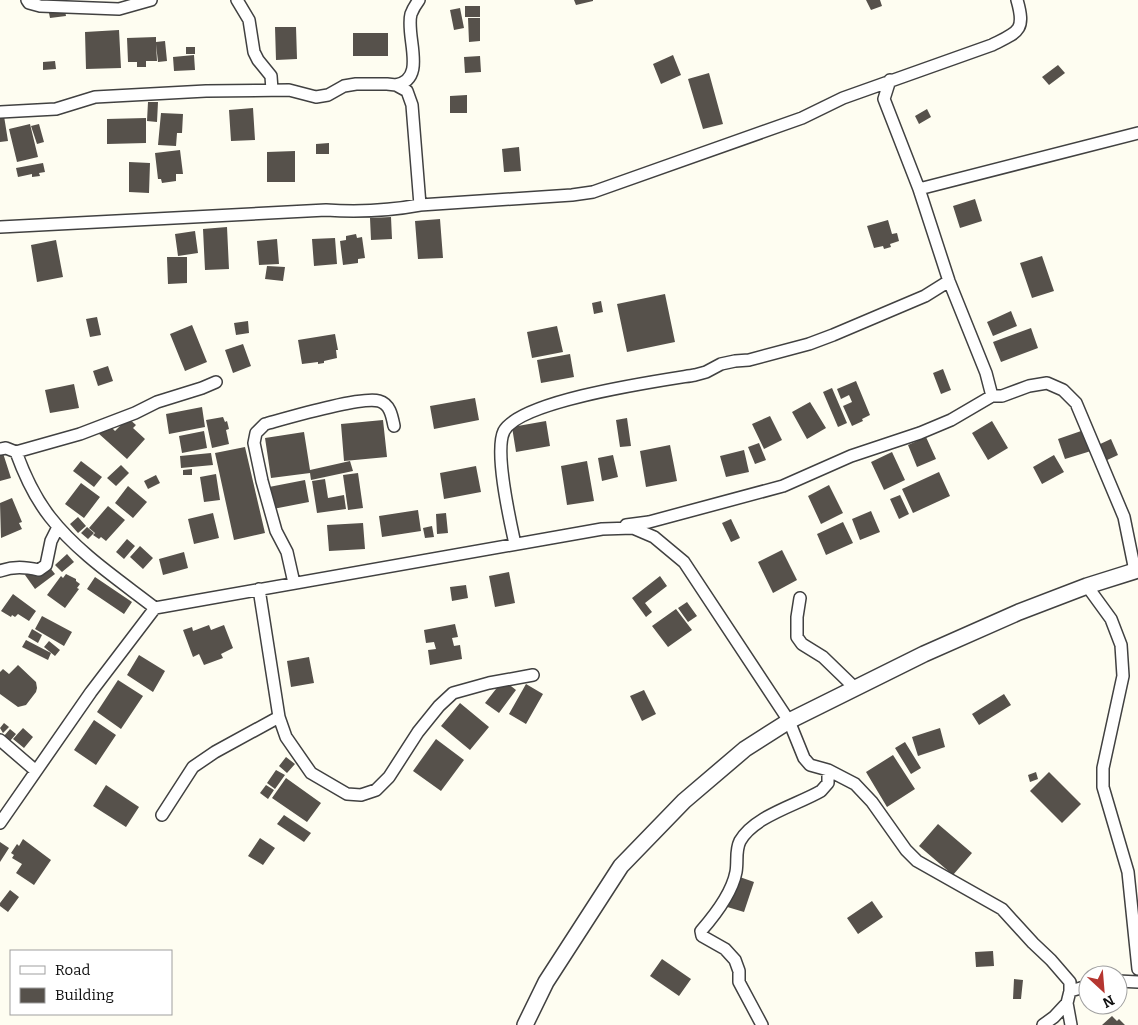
<svg xmlns="http://www.w3.org/2000/svg" width="1138" height="1025" viewBox="0 0 1138 1025" font-family="Bitter,serif">
<style>
.building{fill:#56514b}
.lines{fill:none;stroke-linecap:round;stroke-linejoin:round}
.minor-casing{stroke:#414141;stroke-width:14}
.tertiary-casing{stroke:#414141;stroke-width:18}
.minor{stroke:#fff;stroke-width:11}
.tertiary{stroke:#fff;stroke-width:15}
</style>
<rect width="100%" height="100%" fill="#fefdf1"/>
<path class="building" d="M574 0H593V1L576 5Z
M866 0H880L882 6 871 10Z
M64 5 66 16 50 18 48 8Z
M465 6H480V17H465Z
M460 8 464 28 454 30 450 10Z
M468 18H480V41L469 42Z
M275 27H296L297 59 276 60Z
M119 30 121 68 86 69 85 32Z
M353 33H388V56H353Z
M156 37V42L165 41 167 61 158 62 156 44 157 61H146V67H137V62H128L127 38Z
M186 47H195V54H186Z
M194 55 195 70 174 71 173 57Z
M673 55 681 75 661 84 653 64Z
M480 56 481 72 465 73 464 57Z
M55 61 56 69 43 70V62Z
M1058 65 1065 73 1049 85 1042 77Z
M709 73 723 124 703 129 688 79Z
M467 95V113H450V96Z
M148 102H158L157 122 147 121Z
M253 108 255 140 231 141 229 110Z
M927 109 931 117 919 124 915 116Z
M161 113 183 114 182 133H177L176 146 158 145Z
M0 116H4L8 141 0 142Z
M146 118V143L107 144V119Z
M30 124 38 157 17 162 9 129Z
M39 124 44 142 37 144 31 126Z
M329 143V154H316V144Z
M519 147 521 171 504 172 502 149Z
M180 150 183 174H176V181L162 183 161 179H158L155 153Z
M295 151V182H267V152Z
M129 162 150 163 149 193 129 192Z
M43 163 45 172 39 173 40 176 32 177V174L18 177 16 168Z
M975 199 982 221 960 228 953 206Z
M391 217 392 239 371 240 370 218Z
M440 219 443 258 418 259 415 221Z
M888 220 892 234 897 233 899 241 890 244 891 247 884 249 883 246 874 248 867 226Z
M227 227 229 269 205 270 203 229Z
M195 231 198 253 178 256 175 234Z
M356 234 357 238 362 237 365 258 358 259V263L343 265 340 241 346 240V236Z
M335 238 337 264 314 266 312 239Z
M277 239 279 264 259 265 257 241Z
M56 240 63 277 37 282 31 245Z
M1042 256 1054 291 1032 298 1020 263Z
M167 257H187V283L168 284Z
M267 266 285 267 283 281 265 279Z
M665 294 675 342 627 352 617 304Z
M601 301 603 312 594 314 592 303Z
M1011 311 1017 326 993 336 987 322Z
M97 317 101 335 90 337 86 319Z
M248 321 249 333 236 335 234 323Z
M192 325 207 362 185 371 170 334Z
M557 326 563 352 532 358 527 332Z
M1031 328 1038 348 1001 362 993 342Z
M335 334 338 350H336L337 358 324 361V363L318 364V362L302 364 298 340Z
M243 344 251 366 233 373 225 350Z
M570 354 574 377 541 383 537 360Z
M108 366 113 381 98 386 93 371Z
M943 369 951 390 941 394 933 373Z
M856 381 870 415 862 419 863 421 852 426 843 406 852 402 849 395 841 399 837 389Z
M74 384 79 408 50 413 45 390Z
M832 388 847 423 838 427 823 392Z
M475 398 479 420 434 429 430 406Z
M810 402 826 428 807 439 792 412Z
M202 407 205 427 169 434 166 414Z
M770 416 782 440 764 449 752 424Z
M223 417 225 422 227 421 229 429 226 430 229 444 212 448 206 420Z
M128 418 136 425 133 428 145 439 127 459 98 433 107 423 115 431Z
M627 418 631 446 620 447 616 420Z
M383 420 387 457 344 461 341 424Z
M546 421 550 446 516 452 512 427Z
M992 421 1008 448 988 460 972 433Z
M1084 430 1091 451 1065 459 1058 439Z
M204 431 207 448 182 453 179 436Z
M304 432 310 470 350 461 353 471 311 480 310 473 271 478 265 438Z
M926 437 936 459 917 467 908 445Z
M1111 439 1118 455 1105 461 1098 445Z
M759 443 766 460 755 464 748 447Z
M670 445 677 481 646 487 640 451Z
M245 447 265 533 234 540 215 453Z
M2 450 11 478 0 481V451Z
M744 450 749 472 726 477 720 456Z
M892 452 905 480 884 490 871 462Z
M211 453 213 465 181 468 180 456Z
M613 455 618 477 602 481 598 458Z
M1054 455 1064 472 1042 484 1033 467Z
M81 461 102 477 94 487 73 471Z
M587 461 594 501 567 505 561 466Z
M121 465 129 473 116 486 107 478Z
M476 466 481 492 444 499 440 473Z
M192 469V475H183V470Z
M939 472 950 496 913 513 902 489Z
M358 473 363 508 348 510 343 475Z
M216 474 220 500 204 502 200 477Z
M156 475 160 483 148 489 144 481Z
M325 479 328 498 344 495 346 509 317 513 312 481Z
M305 480 309 502 273 509 269 487Z
M81 483 100 497 84 518 65 504Z
M829 485 843 513 821 524 808 496Z
M128 486 147 502 133 518 115 503Z
M900 495 909 514 899 519 890 499Z
M12 498 22 522 19 523 22 529 1 538 0 503Z
M108 506 125 520 106 541 101 537 99 539 93 535 95 533 89 528Z
M418 510 421 531 382 537 379 516Z
M871 511 880 532 860 540 852 519Z
M213 513 219 538 194 544 188 519Z
M446 513 448 533 437 534 436 514Z
M78 517 86 526 78 533 70 524Z
M731 519 740 538 731 542 722 523Z
M843 522 853 543 826 555 817 534Z
M363 523 365 549 329 551 327 525Z
M432 526 434 537 425 538 423 528Z
M87 527 94 533 88 539 81 533Z
M127 539 135 546 124 559 116 552Z
M140 546 153 558 143 569 130 557Z
M782 550 797 580 773 593 758 562Z
M184 552 188 568 163 575 159 559Z
M67 554 74 562 62 572 55 565Z
M44 560 55 574 35 589 25 575Z
M509 572 515 603 495 607 489 576Z
M66 574 76 579V581L80 584 77 588 79 589 65 608 47 595 61 576 63 578Z
M660 576 667 586 645 603 652 612 646 617 632 598Z
M95 577 132 602 124 614 87 589Z
M466 585 468 598 452 601 450 587Z
M13 594 36 611 29 621 18 614 15 617 12 615 11 617 1 611Z
M687 602 697 616 688 622 678 608Z
M676 609 692 630 668 647 652 626Z
M42 616 72 632 64 646 35 629Z
M455 624 458 637 452 638 454 646 460 645 462 659 430 665 428 650 436 649 434 642 426 643 424 630Z
M209 625 211 630 224 625 233 648 221 654 223 658 204 665 199 654 193 657 183 630 192 627 193 631Z
M32 629 42 635 38 643 28 637Z
M26 640 51 653 48 660 22 647Z
M49 641 60 650 55 656 44 647Z
M139 655 165 671 153 692 127 675Z
M309 657 314 683 291 687 287 661Z
M18 665 36 682 37 688 36 692 26 705 18 707 0 694V672L3 669 9 674Z
M118 680 143 696 121 729 97 712Z
M503 680 516 690 499 713 485 703Z
M526 684 543 694 526 724 509 714Z
M644 690 656 714 642 721 630 696Z
M1004 694 1011 705 979 725 972 714Z
M460 703 489 727 470 750 441 726Z
M94 720 116 735 96 765 74 750Z
M4 723 9 727 3 733 0 728Z
M23 728 33 737 24 748 13 739Z
M940 728 945 747 918 756 912 737Z
M10 729 16 734 10 741 4 736Z
M436 739 464 760 441 791 413 771Z
M905 742 921 768 911 774 895 748Z
M893 755 915 789 887 807 866 772Z
M286 757 295 764 287 773 279 766Z
M276 770 285 775 275 789 267 783Z
M1036 772 1038 779 1030 782 1028 775Z
M1049 772 1081 804 1062 823 1030 791Z
M286 778 321 803 307 822 272 798Z
M106 785 139 807 126 827 93 806Z
M266 785 274 790 268 799 260 793Z
M284 815 311 833 304 842 277 824Z
M938 824 972 853 953 875 919 846Z
M260 838 275 848 263 865 248 856Z
M23 839 51 860 34 885 16 873 22 864 12 858 14 855 11 853 17 844 19 846Z
M0 842 9 848 0 862Z
M734 875 754 882 744 912 724 906Z
M10 890 19 897 8 912 0 906V903Z
M872 901 883 917 858 934 847 918Z
M993 951 994 966 976 967 975 952Z
M662 959 691 979 679 996 650 976Z
M1014 979 1023 980 1021 999H1013Z
M1112 1016 1117 1021 1119 1019 1125 1025H1102Z"/>
<g class="lines">
<g class="minor-casing">
<path id="minor" d="M27 0 29 3 40 6 119 9 151 0
M237 0 249 20 254 52 258 60 271 76 272 90
M890 80 884 99 919 189 949 281 986 373 992 396
M396 85C428 79 405 36 411 14 413 9 416 4 419 0
M0 112 56 109 95 97 206 91 289 90 316 97 328 95 344 86 356 84H387L396 85 407 91 412 105 420 205
M919 189 1138 133
M0 227 326 210C358 212 388 211 420 205L572 195 593 192 802 118 843 98 992 45C1018 32 1026 31 1017 0
M0 449 6 448 16 452C24 474 35 498 50 517 78 553 119 580 155 608L602 529 633 528 654 537 684 562 789 721 804 758 810 765 828 770 855 784 872 802 906 850 917 861 1002 909 1033 943 1051 960 1070 982V991L1067 1003 1054 1017 1043 1025
M16 452 80 434 135 413 157 402 202 388 216 382
M626 525 649 522 783 486 851 456 920 433 951 420 992 396H1002L1029 386 1047 383 1063 390 1076 403 1124 517 1135 571
M515 544C510 521 494 451 504 431 521 400 658 381 695 375L706 372 721 364 735 361 749 360 809 344 833 335 925 296 949 281
M0 571C14 566 25 567 39 570L46 565 51 541 58 527
M294 583 287 552 276 531 262 481 254 443 256 433 265 424C287 418 361 396 379 401 390 404 392 416 394 426
M1087 586 1111 619 1121 645 1123 676 1103 768V787L1128 872 1138 969
M259 589 279 717 286 737 311 773 347 794 361 795 376 790 389 777 418 732 439 706 453 693 489 683 533 675
M800 598 797 617V637L802 644 823 657 855 688
M0 740 36 771
M162 815 193 767 215 752 279 717
M0 823 91 692 155 608
M1118 981 1138 982
M1070 991 1088 986
M1067 1003 1071 1025
M762 1025 739 982V971L735 960 725 949 702 936 701 931C715 915 732 893 736 872 738 861 735 851 740 841 754 816 797 805 821 791L828 783V770"/>
</g>
<g class="tertiary-casing">
<path id="tertiary" d="M525 1025 546 982 621 866 684 801 745 749 789 721 924 654 1019 612 1087 586 1138 570"/>
</g>
<use href="#minor" class="minor"/>
<use href="#tertiary" class="tertiary"/>
</g>
<rect x="10" y="950" width="162" height="65" fill="#ffffff" stroke="#9f9f9f"/>
<rect x="20" y="966" width="25" height="8" fill="#ffffff" stroke="#9f9f9f"/>
<text x="55" y="975" font-size="15" fill="#0e0e0e">Road</text>
<rect x="20" y="988" width="25" height="15" fill="#56514b" stroke="#9f9f9f"/>
<text x="55" y="1000" font-size="15" fill="#0e0e0e">Building</text>
<g transform="translate(1103 990) rotate(154)"><circle r="24" fill="#ffffff" stroke="#9f9f9f"/>
<path d="M0-4L9 19L0 12L-9 19Z" fill="#b53630"/>
<text y="-8" font-size="14" font-weight="bold" text-anchor="middle" fill="#0e0e0e">N</text>
</g>
</svg>
